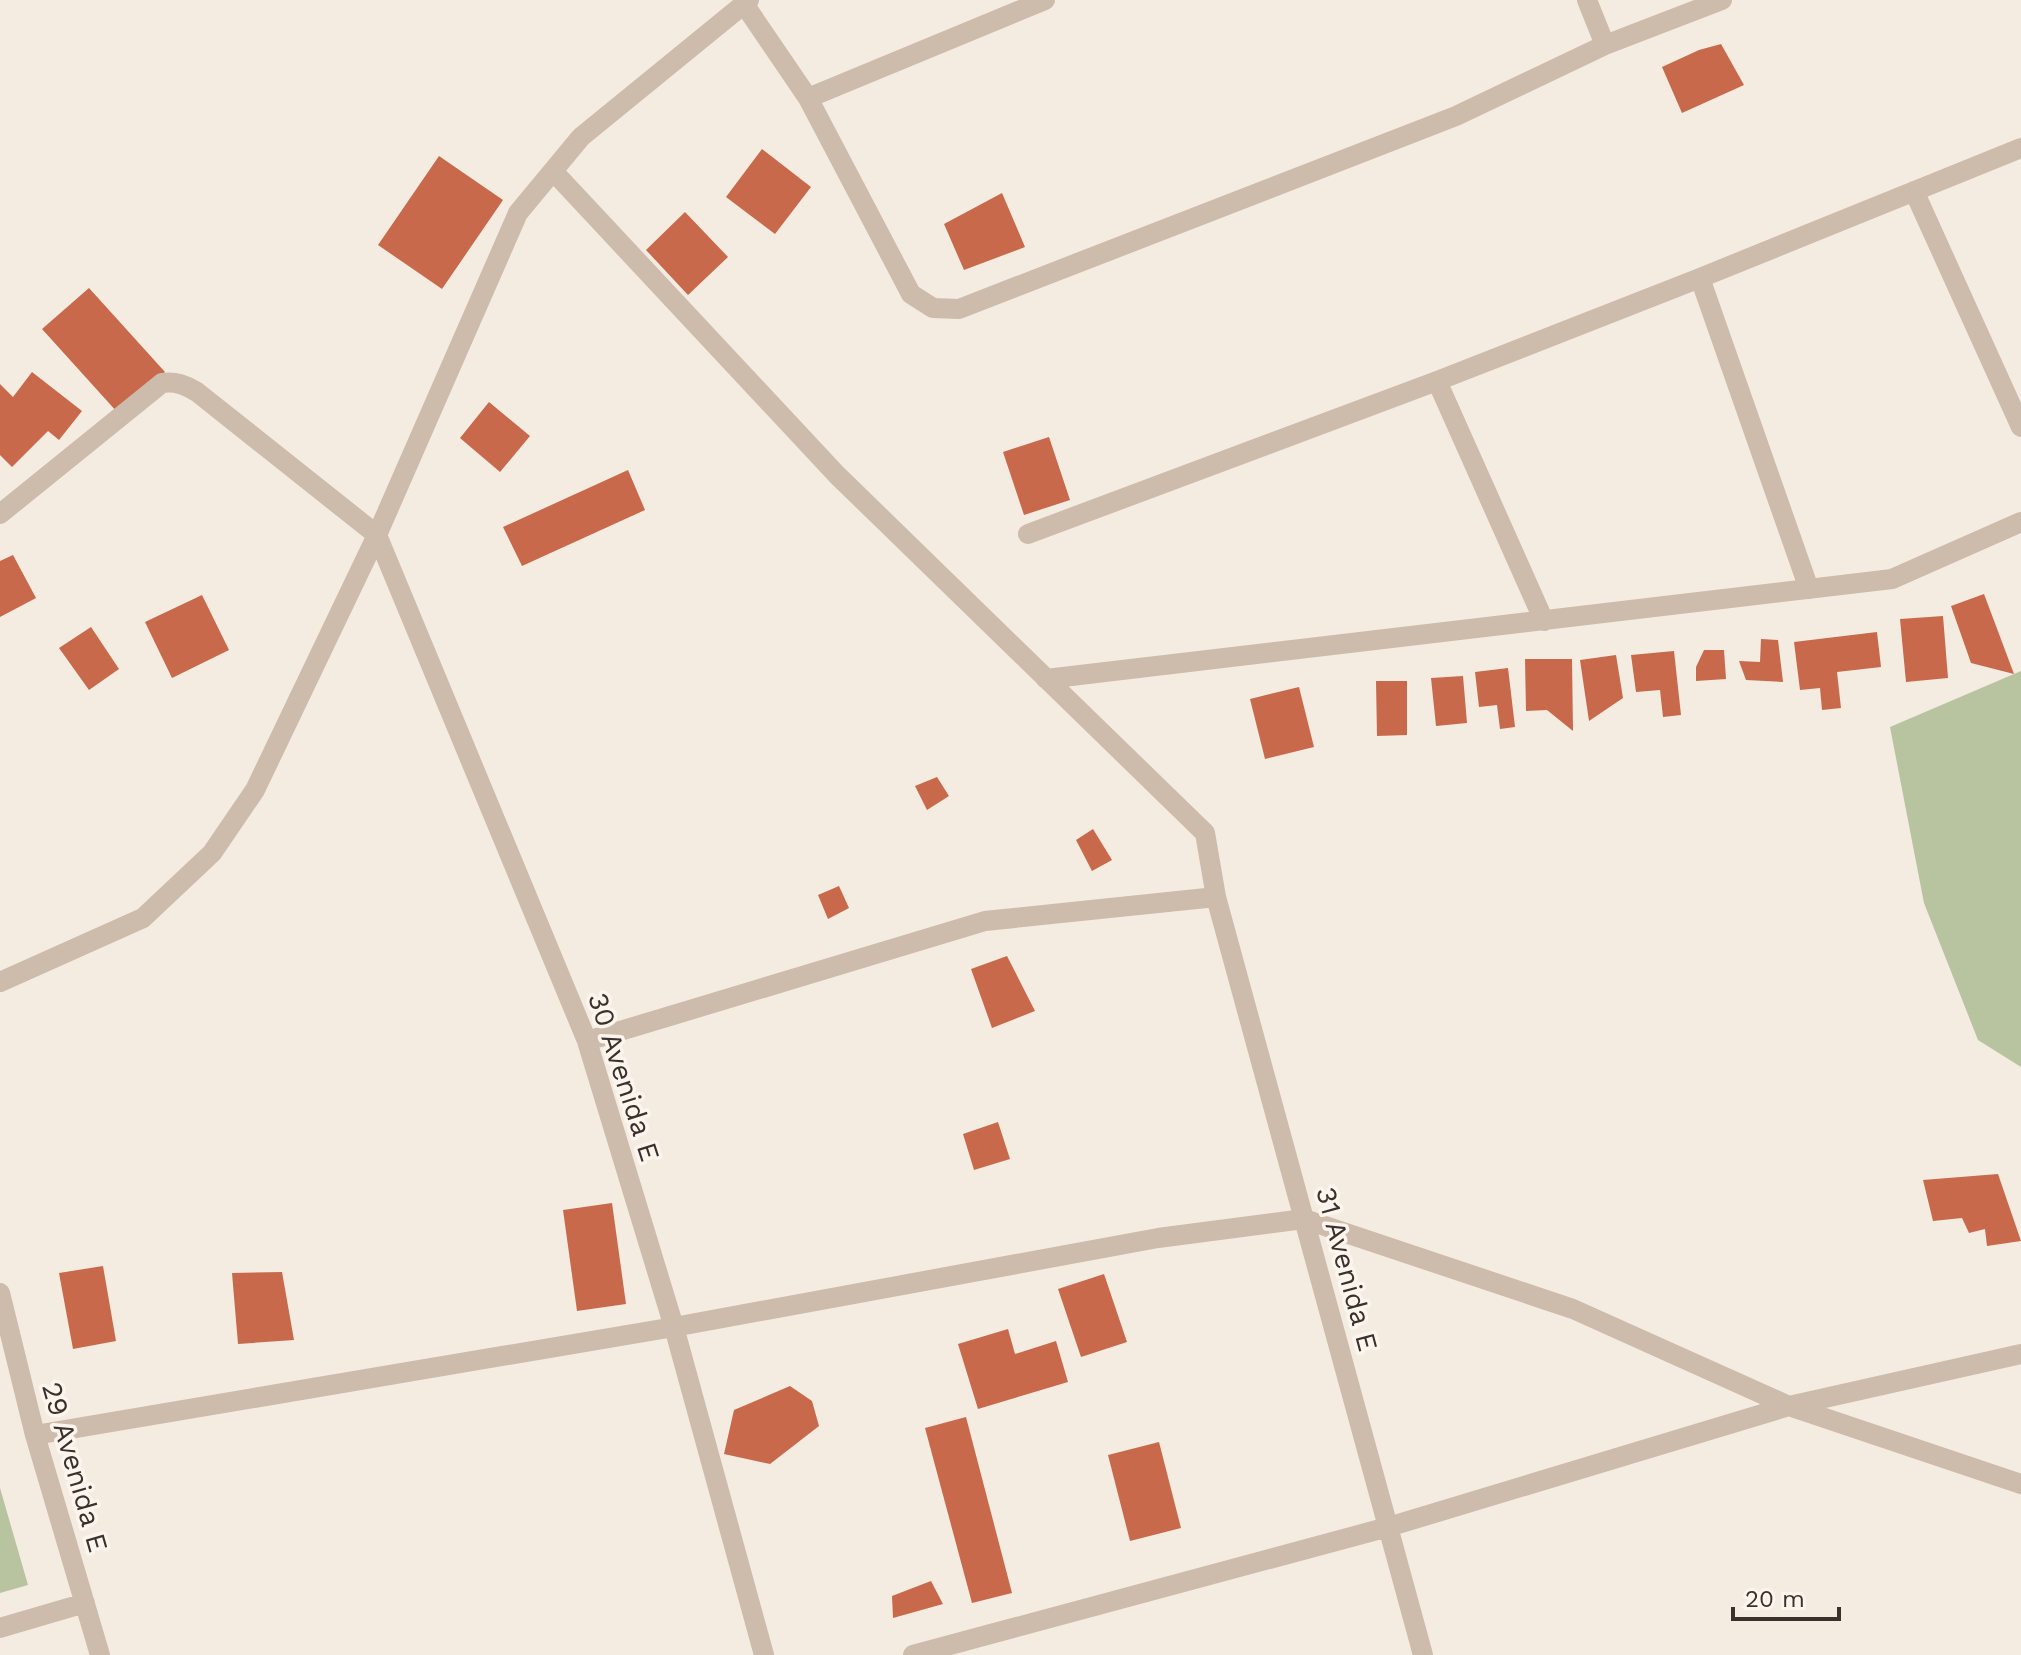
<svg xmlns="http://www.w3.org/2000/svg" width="2021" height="1655" viewBox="0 0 2021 1655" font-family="'Work Sans',sans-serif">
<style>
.green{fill:#b8c4a0}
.building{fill:#c8694b}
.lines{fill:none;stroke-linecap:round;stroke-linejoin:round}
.minor{stroke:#cdbbac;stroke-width:20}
.labels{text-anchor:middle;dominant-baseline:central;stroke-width:7;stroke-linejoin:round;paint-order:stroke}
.street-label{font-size:28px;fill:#3b302b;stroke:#fbf5ee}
</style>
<rect width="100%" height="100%" fill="#f4ebe1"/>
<path class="green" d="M2021 671V1067L1978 1040 1924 903 1890 727Z
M0 1488 28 1585 0 1593Z"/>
<path class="building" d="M1721 44 1744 85 1682 113 1662 67 1699 50Z
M762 149 811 187 775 234 726 197Z
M439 156 503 200 442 289 378 245Z
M1002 193 1025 247 964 270 944 224Z
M685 212 728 257 688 295 646 250Z
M89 288 165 372 118 413 42 329Z
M32 372 82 411 59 440 48 431 12 467 0 455V384L13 397Z
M489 402 530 436 500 472 460 438Z
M1049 437 1070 500 1024 515 1003 452Z
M628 470 645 510 522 566 503 527Z
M13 555 36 598 0 617V561Z
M1984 594 2014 674 1971 663 1951 606Z
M202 595 229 650 172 678 145 622Z
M1943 616 1948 678 1906 682 1900 619Z
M91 627 119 669 89 690 59 648Z
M1877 632 1881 667 1837 672 1841 708 1822 710 1820 688 1800 690 1794 642Z
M1761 639 1778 640 1783 682 1746 680 1739 661 1760 662Z
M1704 650H1724L1726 679 1696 681V667Z
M1674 651 1681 715 1663 717 1660 690 1636 692 1631 655Z
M1616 655 1623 698 1589 721 1580 660Z
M1525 659H1572L1573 731 1547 710 1526 711Z
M1508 668 1515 727 1500 729 1497 705 1479 707 1475 672Z
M1463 676 1467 723 1436 726 1431 678Z
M1376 681H1407V735L1377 736Z
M1299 687 1314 747 1265 759 1250 699Z
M937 777 949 796 927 810 915 786Z
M1093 829 1112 860 1092 871 1076 840Z
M839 886 849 908 828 919 818 895Z
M1007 956 1035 1011 992 1028 971 969Z
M998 1122 1010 1159 974 1170 963 1134Z
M1998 1174 2021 1241 1987 1246 1985 1229 1969 1233 1962 1218 1933 1221 1923 1180Z
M612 1203 626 1304 577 1311 563 1210Z
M103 1266 116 1341 73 1349 59 1273Z
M282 1272 294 1340 238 1344 232 1273Z
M1104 1274 1127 1342 1081 1357 1058 1289Z
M1008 1329 1015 1354 1056 1341 1068 1382 978 1409 958 1344Z
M790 1386 812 1401 819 1426 770 1464 724 1454 734 1410Z
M966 1417 1012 1593 972 1603 925 1428Z
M1159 1442 1181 1528 1130 1541 1108 1455Z
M931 1581 943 1604 893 1618 892 1596Z"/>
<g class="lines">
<path class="minor" d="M1587 0 1605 45
M744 4 808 98 911 294 933 308 959 309 1456 116 1605 45 1722 0
M808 98 1045 0
M553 171 837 475 1205 833 1216 897 985 921 587 1041
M1914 191 2021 427
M1700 278 1809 589
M1437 381 1544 621
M0 514 162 383C176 381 185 385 197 392L377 535 587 1041 674 1327 764 1655
M1028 534 1437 381 1700 278 2021 148
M1046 679 1892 579 2021 522
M1216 897 1423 1655
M0 982 143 918 212 853 255 790 377 535 518 213 581 137 749 0
M0 1293 35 1435 100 1655
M35 1435 674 1327 1158 1238 1304 1219 1573 1309 1789 1406 2021 1484
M0 1628 85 1603
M913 1655 1388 1527 1789 1406 2021 1354"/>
</g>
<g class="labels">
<g class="street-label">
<text transform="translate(624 1077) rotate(72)">30 Avenida E</text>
<text transform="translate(1347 1269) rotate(75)">31 Avenida E</text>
<text transform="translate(75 1467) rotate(74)">29 Avenida E</text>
</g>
</g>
<path d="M1733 1607v12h106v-12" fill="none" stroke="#3b302b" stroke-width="4"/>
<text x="1745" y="1607" font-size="24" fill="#3b302b" stroke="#fbf5ee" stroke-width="6" paint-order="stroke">20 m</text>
</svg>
